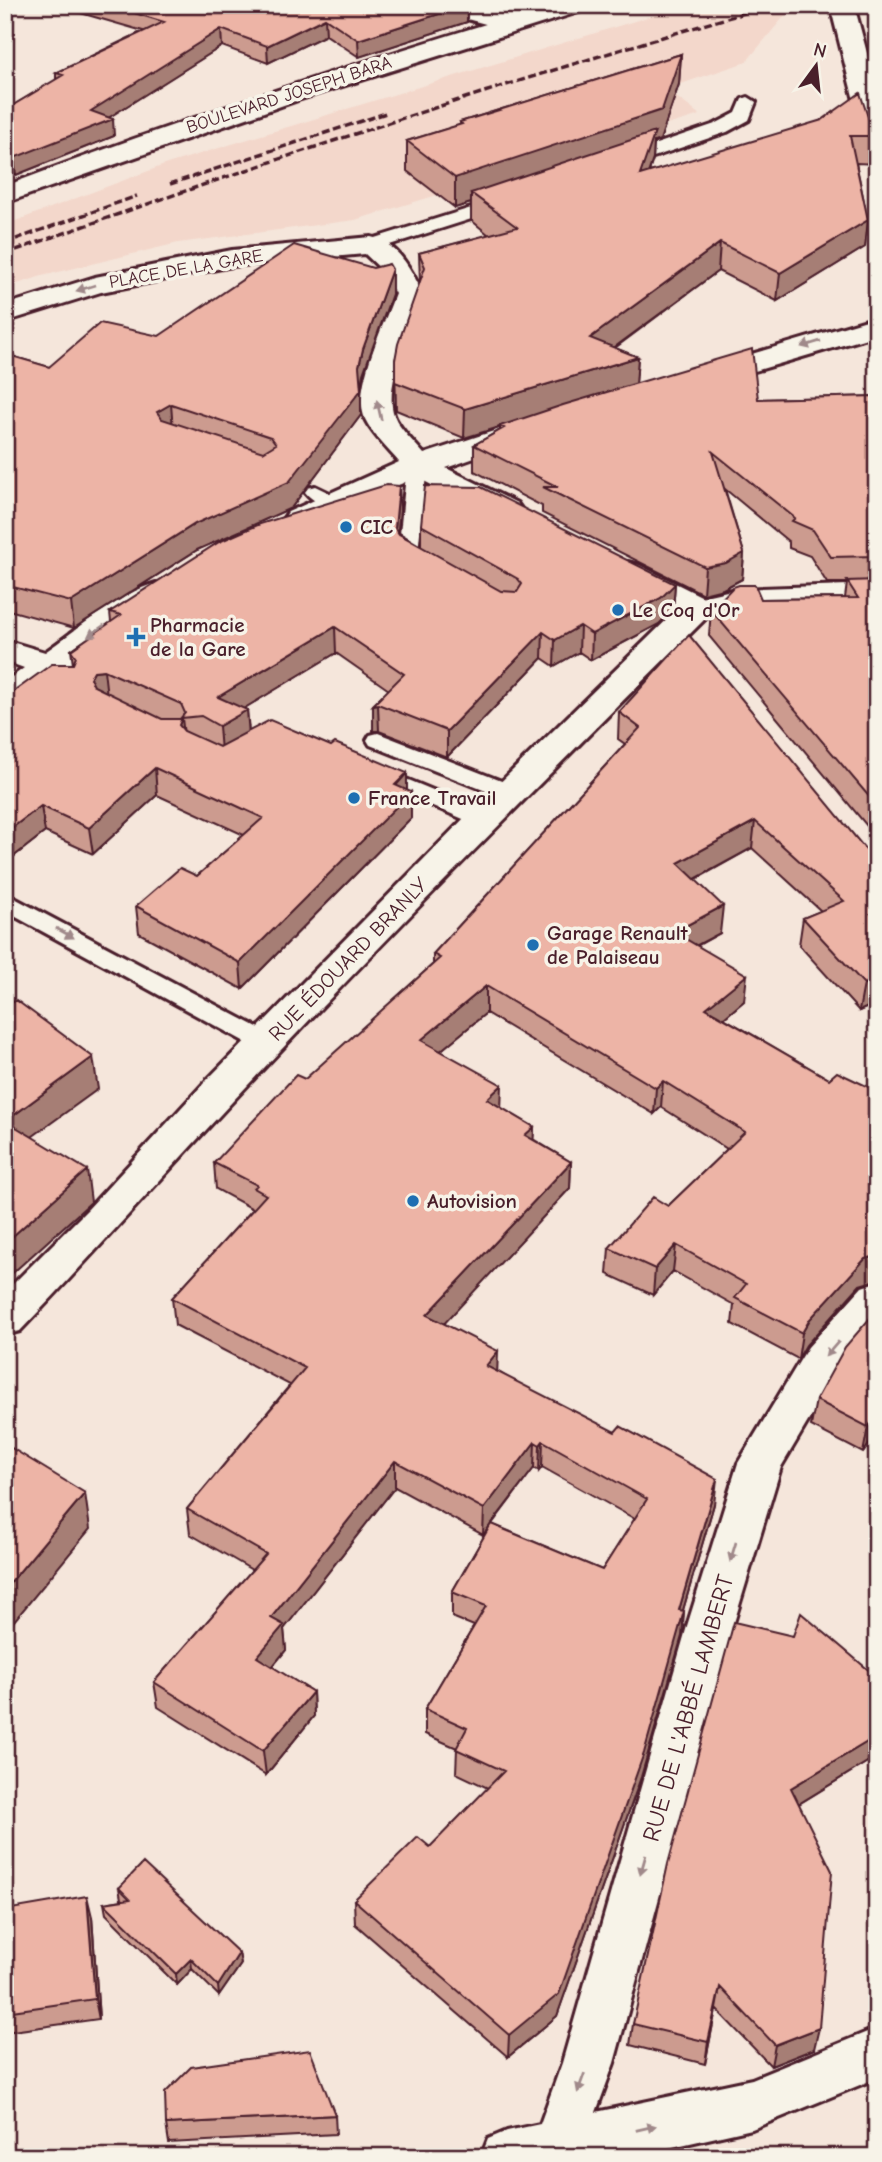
<svg xmlns="http://www.w3.org/2000/svg" width="882" height="2162" viewBox="0 0 882 2162" font-family="'Comic Neue',sans-serif">
<style>
.built{fill:#f3d7cb}
.lines{fill:none;stroke-linecap:round;stroke-linejoin:round}
.lane-casing{stroke:#4a1f2b;stroke-width:6}
.street-casing{stroke:#4a1f2b;stroke-width:6}
.secondary-casing{stroke:#4a1f2b;stroke-width:6}
.lane{fill:#f7f3e8;fill-rule:evenodd}
.street{fill:#f7f3e8;fill-rule:evenodd}
.secondary{fill:#f7f3e8;fill-rule:evenodd}
.rail{stroke:#4a1f2b;stroke-width:3.5;stroke-dasharray:8 3.5;stroke-linecap:butt}
.wall{fill:#cc9b8f;stroke:#4a1f2b;stroke-width:2;fill-rule:evenodd}
.shaded-wall{fill:#a67e74;stroke:#4a1f2b;stroke-width:2}
.building{fill:#edb4a6;stroke:#4a1f2b;stroke-width:2;fill-rule:evenodd}
.oneway{fill:#a0898a}
.poi-dot{fill:#1f6fb2;stroke:#f7f3e8;stroke-width:2.5}
.labels{text-anchor:middle;dominant-baseline:central;stroke-width:7;stroke-linejoin:round;paint-order:stroke}
.far-street-label{font-size:18px;fill:#4a1f2b;stroke:#f7f3e8}
.poi-label{font-size:21px;font-weight:bold;fill:#4a1f2b;stroke:#f7f3e8;text-anchor:start}
.street-label{font-size:21px;fill:#4a1f2b;stroke:#f7f3e8}
.near-street-label{font-size:24px;fill:#4a1f2b;stroke:#f7f3e8}
</style>
<rect width="100%" height="100%" fill="#f5e6db"/>
<filter id="ink" filterUnits="userSpaceOnUse"><feTurbulence type="fractalNoise" baseFrequency=".0143" numOctaves="2"/><feDisplacementMap in="SourceGraphic" scale="14" xChannelSelector="R" yChannelSelector="G"/><feConvolveMatrix kernelMatrix="1 2 1 2 8 2 1 2 1" color-interpolation-filters="sRGB"/></filter>
<g filter="url(#ink)">
<path class="built" d="M687 5H791L792 7 746 62 666 89 700 115 355 220 178 243 42 276 5 288V225L167 164Z"/>
<g class="lines">
<g class="lane-casing">
<path id="lane" d="M748 97 756 102 749 120 727 132 630 165 624 166 616 161 618 157 715 124 736 113 742 99Z
M500 199 506 200 509 204 506 208 377 249H365L362 245 365 241Z
M417 459 427 465 418 552 434 563 431 567C419 570 405 564 398 554L407 465Z
M315 486 342 499 345 503 342 507C329 510 313 502 305 492L308 488Z
M378 733 517 787 520 792 517 797 509 799 501 797 370 745 367 740 370 735Z
M377 767 491 814 494 819 491 824 483 826 475 824 369 779 366 774 369 769Z
M5 893 276 1037 279 1043 276 1049 267 1052 258 1049 5 911Z"/>
</g>
<g class="street-casing">
<path id="street" d="M430 5H471L521 19 524 24 521 29 512 31 433 10Z
M371 237C398 243 412 271 423 294 413 325 383 385 394 415 399 429 415 443 424 454L512 425 523 422 534 425 538 431 534 437 446 468 517 503 522 510 517 517 506 519 495 517 416 477 310 526 299 528 288 526 283 519 288 512 399 462C388 449 372 434 365 419 352 389 384 325 395 294L384 272 365 254 232 266 101 292 5 322V305L95 277 232 250Z
M877 317V335L704 386 694 383 689 377 694 371Z
M628 562 639 565 709 600 714 607 709 614 698 617 687 614 617 579 612 572 617 565Z
M156 583 167 586 172 593 167 600 118 631 17 706 5 709V682L24 668 5 661V640L45 652C77 630 119 593 156 583Z
M877 1282V1326L838 1371 781 1467 733 1626 614 2063 596 2112 752 2079 877 2028V2078L752 2129 628 2157H481L488 2139 507 2131 540 2124 562 2063 687 1626 738 1463 808 1347 862 1287Z"/>
</g>
<g class="secondary-casing">
<path id="secondary" d="M549 5H588L585 10 298 100 5 203V186C184 118 366 60 549 5Z
M830 5H854L877 90V148L868 146 864 140Z
M877 584V604L736 609 709 615C548 775 387 936 232 1102 161 1178 92 1256 20 1331L5 1335V1292L88 1209 204 1083 471 811 687 600 736 589Z"/>
</g>
<use href="#lane" class="lane"/>
<use href="#street" class="street"/>
<use href="#secondary" class="secondary"/>
<path class="rail" d="M170 184 386 113
M5 243 137 196
M5 254C259 164 513 79 772 5"/>
</g>
<path class="wall" d="M53 5H467V22L359 57 326 35 268 63 222 46 109 117 114 136 16 175 5 169V110L56 80V73L143 31Z
M681 54 679 84 660 140 654 142 653 159 649 172 869 120 877 122V164L856 163 868 220 865 247 777 301 718 271 615 348 638 357 636 383 758 399 877 396V838L709 636 711 610 761 599 845 598 847 583H827L810 556 789 548V542L725 489 744 553 742 579 723 589 703 594 542 513V506L474 471V445L500 430V427L464 438 396 410 395 360 420 282 419 253 489 235 471 220V203L455 208 407 171V141L460 125V122Z
M392 294 363 374 361 388V415L291 508 197 550 74 628 5 609V354L49 367 159 336Z
M399 486 400 511 398 532 421 546V525L675 584 673 610 659 624 591 660 579 652 554 666 542 658 447 757 379 731H373V705L389 690 336 653 244 708 247 710 249 731 407 790 411 818 242 989 139 933 136 906 197 876 244 835 157 795 93 854 45 832 8 861 5 859V698L73 664 71 650 111 622 110 612Z
M619 712 866 850 877 1003 859 1011 799 945 803 918 821 911 752 848 695 880 720 933 697 946 744 1001 724 1018 829 1079 877 1091V1280L860 1285 806 1345 798 1359 732 1324 734 1305 673 1271 653 1295 607 1274 609 1248 668 1206 727 1149 661 1107 654 1114 486 1013 440 1051 501 1108 534 1127 533 1139 571 1162 570 1188 444 1323 497 1371 714 1504 683 1610 684 1611 682 1636 641 1777 557 2016 508 2057 355 1924 354 1900 430 1847 488 1788 456 1773 457 1748 425 1734V1709L474 1626 452 1617V1592L490 1526 483 1535 395 1487 284 1629 286 1650 272 1667 313 1692 314 1716 266 1775 158 1707 154 1682 252 1570 190 1534 187 1509 290 1385 175 1325 172 1298 253 1209 216 1189 214 1163 433 964V954L625 744 618 739ZM542 1467 635 1519 602 1570 492 1524 534 1468 539 1471Z
M877 1310V1433L863 1453 811 1426 816 1400Z
M793 1636 872 1673 871 1677 877 1683V1756L799 1804 814 2049 771 2066 716 2009 705 2064 630 2045 633 2024Z
M119 1888 239 1953 241 1964 219 1996 192 1969 177 1985 106 1914 104 1903 122 1900 121 1899Z
M5 1910 92 1917 99 2019 5 2032Z
M335 2115 336 2134 169 2143 166 2124Z"/>
<path class="shaded-wall" d="M467 5V22L359 57 358 40Z
M325 18 326 35 268 63 267 46Z
M221 29 222 46 97 125 113 119 114 136 16 175 14 158Z
M681 54 679 84 660 140 654 142 653 159 638 202 640 175 471 193V203L455 208V178Z
M868 220 865 247 777 301 780 273Z
M720 243 718 271 589 366 590 338Z
M392 269V294L363 374 360 391 361 390V415L291 508 197 550 74 628 71 602 195 524 359 366 363 349Z
M638 357 636 385 464 438 465 409Z
M171 404 173 430 159 438 157 412Z
M399 486 400 511 395 554V528Z
M744 553 742 579 723 589 703 594 705 567Z
M675 584 673 610 659 624 591 660 592 634Z
M580 626 579 652 554 666 555 640Z
M335 627 336 653 220 723 218 697Z
M543 632 542 658 447 757V731Z
M104 670 107 696 97 697 90 678 94 671Z
M378 704 379 731H373V705Z
M247 710 249 736 221 752 219 726Z
M182 718 185 744 179 725Z
M155 768 157 795 93 854 89 828Z
M407 773V796L411 792V818L242 989 240 963Z
M41 806 45 832 8 861 5 845V833Z
M755 821 752 848 675 890 678 863Z
M723 906 720 933 671 959 674 932Z
M747 975 744 1001 704 1035 706 1008Z
M877 978V1003L859 1011 864 984Z
M486 986V1013L421 1067V1040Z
M93 1057 98 1089 11 1152 6 1121Z
M663 1081 661 1107 654 1114 656 1088Z
M502 1085 501 1111 487 1099Z
M534 1127 533 1153 525 1135Z
M571 1162 570 1188 428 1341 427 1315Z
M87 1170 91 1202 5 1280V1243Z
M676 1245 673 1271 653 1295 655 1269Z
M877 1256V1280L860 1285 806 1345 798 1359 802 1333 810 1319 865 1259Z
M498 1351 497 1377 486 1366Z
M877 1415V1433L863 1453 868 1427Z
M543 1441 542 1467 539 1471 540 1445Z
M535 1442 534 1468 483 1535 484 1509Z
M395 1461V1487L284 1629 286 1650 260 1682 257 1657 271 1618Z
M717 1479 714 1504 676 1634 679 1610Z
M85 1493 90 1529 5 1632V1589Z
M684 1611 682 1636 641 1777 557 2016 508 2057 509 2035Z
M313 1692 314 1716 266 1775 263 1751Z
M877 1736V1756L787 1811 791 1788Z
M87 1896 92 1917 99 2019 95 1999Z
M239 1953 241 1964 219 1996 218 1986Z
M191 1959 192 1969 177 1985 176 1974Z
M720 1987 716 2009 705 2064 708 2042Z
M819 2028 814 2049 771 2066 775 2045Z"/>
<path class="building" d="M108 5H467L358 40 325 18 267 46 221 29 91 111 113 119 14 158 5 153V110L63 75 56 73 164 22Z
M681 54 662 110 455 178 407 141 462 124 460 122Z
M860 93 869 120 877 122V136H850L868 220 780 273 720 243 590 338 638 357 465 409 395 382V360L398 344 425 267 419 253 517 227 471 193 655 132 640 175 822 120Z
M294 245 373 268 389 264 392 269 363 349 359 366 361 390 289 482 195 524 71 602 5 585V354L49 367 100 323 159 336ZM171 404 271 437 276 444 263 452 162 419 157 412Z
M752 349 758 399 877 396V556L831 557 813 530 792 521 795 518 713 452 744 553 726 563 705 567 543 487H558L474 445 504 428 500 426 563 405Z
M386 485 399 486 395 528 399 534 501 591 517 592 522 584 518 579 421 525 425 486 481 487 675 584 661 598 592 634 580 626 555 640 543 632 447 731 378 704 373 705 404 674 335 627 218 697 247 710 219 726 201 716 182 718 179 725 184 731 219 747 270 720 331 746 335 743 407 773 395 785 411 792 240 963 136 906 180 868 197 876 263 818 155 768 89 828 41 806 5 833V698L52 664H73L76 657 71 650 121 615 110 612 219 542 260 524ZM104 670 181 704 185 713 180 719H162L94 686 90 678 94 671Z
M877 580V806L711 610 733 587 739 585H755L761 599 858 598 847 581Z
M689 635 866 850 877 852V913L871 914 877 920V978L864 984 803 918 844 901 755 821 678 863 723 906 674 932 747 975 706 1008 829 1079 837 1072 877 1091V1256L865 1259 810 1319 802 1333 735 1298 746 1284 676 1245 655 1269 609 1248 653 1197 668 1206 745 1132 663 1081 656 1088 486 986 421 1040 502 1085 487 1099 534 1127 525 1135 571 1162 427 1315 498 1351 486 1366 615 1432 620 1426 717 1479 679 1610 684 1611 644 1753 559 1994 509 2035 354 1900 418 1837 430 1847 504 1771 456 1749 467 1728 425 1709 486 1606 452 1592 491 1524 602 1570 647 1499 543 1441 540 1445 535 1442 484 1509 395 1461 271 1618 284 1625 257 1657 313 1692 263 1751 154 1682 266 1554 187 1509 305 1368 172 1298 266 1195 254 1188 257 1185 214 1163 296 1075 305 1079 440 958 433 954 640 728 619 712Z
M16 1000 93 1057 6 1121 87 1170 5 1243V1008Z
M877 1310V1415L868 1427 816 1400 845 1347Z
M5 1444 85 1493 5 1589Z
M801 1613 872 1673 869 1675 877 1683V1736L791 1788 832 1871 819 2028 775 2045 720 1987 708 2042 633 2024 668 1864 734 1622 793 1636Z
M143 1863 239 1953 218 1986 191 1959 176 1974 104 1903 130 1899 119 1888Z
M87 1896 95 1999 5 2012V1910Z
M310 2050 335 2115 166 2124 165 2093 191 2067Z"/>
<defs><path id="oneway-solid" d="M-6-.8H1V-3.2L6.5 0L1 3.2V.8H-6Z" transform="scale(1.75)"/></defs>
<g class="oneway">
<use href="#oneway-solid" transform="translate(86 288) rotate(163)"/>
<use href="#oneway-solid" transform="translate(811 344) rotate(163)"/>
<use href="#oneway-solid" transform="translate(379 410) rotate(-103)"/>
<use href="#oneway-solid" transform="translate(96 631) rotate(145)"/>
<use href="#oneway-solid" transform="translate(65 933) rotate(29)"/>
<use href="#oneway-solid" transform="translate(832 1349) rotate(131)"/>
<use href="#oneway-solid" transform="translate(733 1552) rotate(107)"/>
<use href="#oneway-solid" transform="translate(643 1865) rotate(106)"/>
<use href="#oneway-solid" transform="translate(581 2083) rotate(110)"/>
<use href="#oneway-solid" transform="translate(646 2128) rotate(-13)"/>
</g>
</g>
<g class="poi-dot">
<circle cx="346" cy="527" r="7"/>
<circle cx="618" cy="610" r="7"/>
<path d="M132.5 626.5h7v7h7v7h-7v7h-7v-7h-7v-7h7z"/>
<circle cx="354" cy="798" r="7"/>
<circle cx="533" cy="945" r="7"/>
<circle cx="413" cy="1201" r="7"/>
</g>
<g class="labels">
<g class="far-street-label">
<text transform="translate(289 95) rotate(-18)">BOULEVARD JOSEPH BARA</text>
<text transform="translate(186 269) rotate(-10)">PLACE DE LA GARE</text>
</g>
<g class="poi-label">
<text x="360" y="527">CIC</text>
<text x="632" y="610">Le Coq d'Or</text>
<text x="150" y="625">Pharmacie<tspan x="150" dy="24">de la Gare</tspan></text>
<text x="368" y="798">France Travail</text>
<text x="547" y="933">Garage Renault<tspan x="547" dy="24">de Palaiseau</tspan></text>
<text x="427" y="1201">Autovision</text>
</g>
<g class="street-label">
<text transform="translate(348 959) rotate(-46)">RUE ÉDOUARD BRANLY</text>
</g>
<g class="near-street-label">
<text transform="translate(688 1708) rotate(-74)">RUE DE L'ABBÉ LAMBERT</text>
</g>
</g>
<rect width="882" height="2162" fill="none" stroke="#f7f3e8" stroke-width="28"/>
<rect x="14" y="14" width="854" height="2134" fill="none" stroke="#4a1f2b" stroke-width="2.5" filter="url(#ink)"/>
<g transform="translate(816 66) rotate(15)" stroke="#f7f3e8" stroke-width="5" paint-order="stroke">
<path d="M0-5L12 26L0 18L-12 26Z" fill="#4a1f2b"/>
<text y="-10" font-size="19" font-weight="bold" text-anchor="middle" fill="#4a1f2b">N</text>
</g>
</svg>
